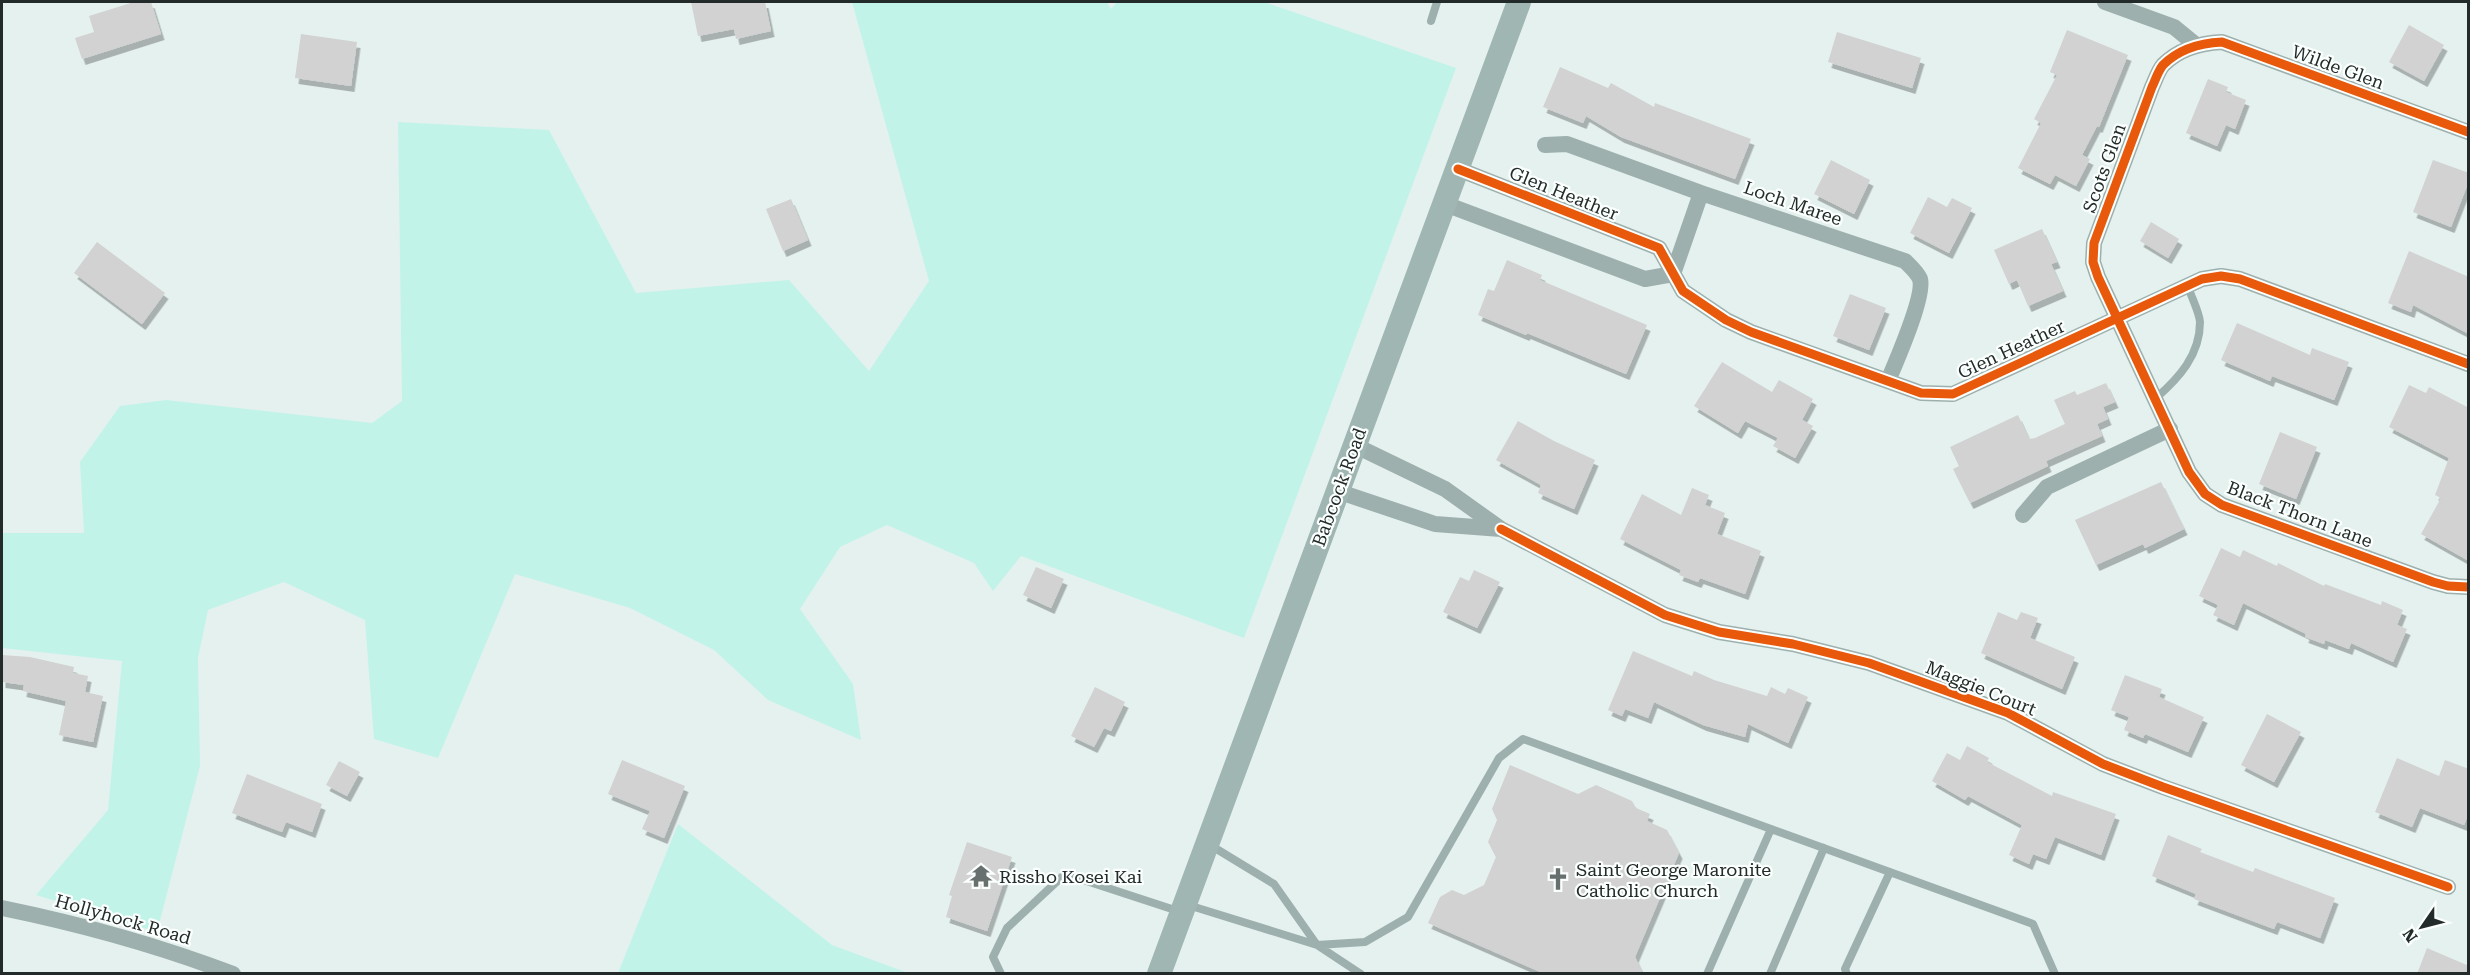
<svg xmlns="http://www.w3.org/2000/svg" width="2470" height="975" viewBox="0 0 2470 975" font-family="'Roboto Serif',serif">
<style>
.green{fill:#c2f3e9}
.building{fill:#d1d2d1;filter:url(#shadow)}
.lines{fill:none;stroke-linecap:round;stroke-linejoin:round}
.lane{stroke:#9db0ad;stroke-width:8}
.street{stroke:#9db0ad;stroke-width:16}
.secondary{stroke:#9fb6b2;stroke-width:24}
.cycleway-casing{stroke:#fbfffe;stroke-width:13}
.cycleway{stroke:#e8590c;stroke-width:9}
.labels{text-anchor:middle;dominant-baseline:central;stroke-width:4.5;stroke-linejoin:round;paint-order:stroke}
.street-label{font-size:18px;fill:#232b2a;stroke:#fbfffe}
.poi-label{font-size:18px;fill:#232b2a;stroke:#fbfffe;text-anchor:start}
</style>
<defs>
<filter id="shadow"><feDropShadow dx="3.5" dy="6" stdDeviation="0" flood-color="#0004"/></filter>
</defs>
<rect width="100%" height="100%" fill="#e5f1ee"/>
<path class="green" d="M852 2H1107L1111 9 1117 2H1264L1456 68 1244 638 1021 556 993 591 974 563 887 525 840 547 800 609 853 684 861 740 768 700 714 650 630 608 515 574 438 758 374 739 365 620 284 582 208 610 198 658 200 766 157 932 36 895 108 810 122 661 2 648V533H84L80 462 120 406 166 400 372 423 402 401 398 122 549 130 636 293 789 280 869 371 929 281Z
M678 824 832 945 908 973H618Z"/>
<path class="building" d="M134 2H151L161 34 82 59 75 38 94 32 89 16Z
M691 2H765L771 31 736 39 734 29 698 36Z
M2409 25 2444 45 2424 81 2389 62Z
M2067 30 2128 55 2099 127 2097 126 2082 155 2090 159 2076 186 2055 175 2050 184 2018 168 2041 123 2034 119 2057 75 2050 72Z
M1837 32 1921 58 1912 88 1828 62Z
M301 34 357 42 351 86 295 78Z
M1560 67 1608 88 1611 83 1654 107 1655 103 1751 139 1735 179 1621 137 1586 116 1583 123 1543 107Z
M2208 79 2228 87 2226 92 2246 100 2235 129 2226 125 2217 146 2186 133Z
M1831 160 1870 180 1854 214 1814 194Z
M2433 160 2469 173V181L2451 227 2413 212Z
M1928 197 1947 207 1952 198 1972 208 1949 253 1910 233Z
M791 199 808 240 783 251 766 209Z
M2151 222 2179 239 2168 258 2140 241Z
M2042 229 2057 262 2051 264 2063 291 2028 306 2017 280 2009 284 1994 250Z
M97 242 165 293 142 324 74 273Z
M2409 251 2469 277V334L2413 305 2411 312 2388 303Z
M1507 260 1542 275 1540 280 1647 325 1626 374 1527 333 1526 335 1478 315 1488 289 1494 291Z
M1850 294 1886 308 1869 350 1833 336Z
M2237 323 2310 355 2312 348 2349 362 2334 400 2272 376 2270 381 2221 360Z
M1722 362 1772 392 1779 380 1813 399 1802 420 1813 426 1795 458 1773 446 1778 438 1745 421 1738 433 1694 406Z
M2106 383 2115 402 2103 407 2108 419 2097 424 2102 436 2046 461 2048 466 1970 503 1953 469 1959 466 1950 447 2018 415 2029 439 2035 438 2065 424 2054 400 2075 391 2077 395Z
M2409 385 2426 393 2429 387 2469 408V561L2421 534 2441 498 2435 495 2449 458 2389 427Z
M1518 421 1554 441 1595 460 1574 509 1538 493 1541 485 1496 460Z
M2280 432 2317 447 2296 499 2259 484Z
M2161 482 2184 529 2145 548 2143 544 2096 565 2075 520Z
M1692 488 1709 495 1705 505 1725 513 1717 534 1761 551 1745 594 1700 578 1698 582 1679 575 1681 570 1620 539 1642 494 1681 515Z
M2221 548 2240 557 2243 550 2277 566 2278 563 2324 586 2325 584 2381 605 2382 601 2403 610 2397 625 2407 629 2393 662 2351 643 2349 649 2325 640 2324 644 2305 637 2306 634 2243 603 2234 625 2213 615 2218 605 2199 596Z
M1036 567 1064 579 1051 608 1023 595Z
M1474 570 1500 582 1477 628 1443 612 1460 577 1469 581Z
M1998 612 2017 620 2021 612 2038 618 2030 638 2075 657 2062 689 1981 653Z
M1633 651 1692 676 1694 671 1714 680 1767 696 1771 687 1785 694 1788 688 1808 697 1788 743 1748 724 1745 737 1703 725 1654 702 1648 718 1625 709 1622 716 1608 710Z
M2 655 30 657 74 667 73 673 88 676 85 692 103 696 93 742 59 735 66 701 23 691 24 685 2 682Z
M2125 675 2162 689 2159 697 2204 717 2188 752 2145 734 2143 738 2124 730 2129 717 2111 710Z
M1095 687 1125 702 1111 731 1104 728 1094 747 1071 736Z
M2267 714 2301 732 2274 782 2241 765Z
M1967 746 1989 758 1987 762 2052 796 2053 792 2116 814 2101 855 2055 837 2046 859 2033 854 2029 864 2009 855 2022 825 1968 796 1965 800 1932 781 1947 753 1960 760Z
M2397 758 2439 776 2445 760 2469 769V813L2464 825 2420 808 2412 827 2375 812Z
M622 760 685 786 664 838 642 829 650 811 608 794Z
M339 761 360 772 347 796 326 785Z
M1510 765 1578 794 1596 785 1632 801 1636 808 1650 814 1647 821 1667 830 1679 853 1635 957 1643 974H1545L1428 923 1440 897 1452 890 1464 895 1484 885 1496 857 1488 842 1497 820 1492 809Z
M247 774 322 804 312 832 286 822 282 832 232 813Z
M2168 835 2202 849 2200 852 2253 872 2255 868 2335 898 2320 938 2277 922 2274 929 2194 899 2196 894 2152 876Z
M967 842 1012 857 987 931 946 917 952 896 949 895Z
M2427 948 2469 966V974H2417Z"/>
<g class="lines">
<path class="lane" d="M1431 21 1437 2
M2156 398C2179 378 2200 355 2200 322 2199 311 2191 297 2188 286
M1210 845 1274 884 1317 945 1365 942 1408 917 1499 758 1523 739 2033 924 2055 974
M1188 905 1317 945 1361 974
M1001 974 993 957 1007 928 1065 874 1181 912
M1707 974 1771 829
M1770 974 1824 848
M1847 974 1845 969 1890 872"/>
<path class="street" d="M2105 2 2174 27 2196 45
M2468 132 2222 42C2201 43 2179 49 2163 65 2158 71 2155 81 2152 87L2094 243 2093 262 2098 277 2189 472 2205 494 2222 505 2433 582 2448 586 2468 587
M1545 145 1567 144 1701 193 1905 261C1911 267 1917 272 1920 279 1925 296 1896 362 1888 381
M1458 169 1659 248 1683 291 1726 320 1751 332 1921 393 1953 394 2202 279 2221 276 2240 279 2468 364
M1445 204 1645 279 1673 274
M1673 274 1701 193
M1337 491 1435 524 1501 529 1445 489 1354 445
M2023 515 2047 487 2170 429
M1501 529 1665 615 1719 632 1793 644 1869 663 2008 713 2103 764 2163 787 2448 887
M2 908C80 924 157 945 233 974"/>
<path class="secondary" d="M1159 974 1519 2"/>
<g class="cycleway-casing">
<path id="cycleway" d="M2468 132 2222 42C2201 43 2179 49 2163 65 2158 71 2155 81 2152 87L2094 243 2093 262 2098 277 2189 472 2205 494 2222 505 2433 582 2448 586 2468 587
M1458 169 1659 248 1683 291 1726 320 1751 332 1921 393 1953 394 2202 279 2221 276 2240 279 2468 364
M1501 529 1665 615 1719 632 1793 644 1869 663 2008 713 2103 764 2163 787 2448 887"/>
</g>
<use href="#cycleway" class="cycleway"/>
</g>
<defs>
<g id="temple-bare" transform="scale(1.8)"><path d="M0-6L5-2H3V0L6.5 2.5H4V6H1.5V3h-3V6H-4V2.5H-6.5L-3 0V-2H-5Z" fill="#67706f" stroke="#fbfffe" stroke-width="2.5" paint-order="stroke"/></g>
<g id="church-bare" transform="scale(1.8)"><path d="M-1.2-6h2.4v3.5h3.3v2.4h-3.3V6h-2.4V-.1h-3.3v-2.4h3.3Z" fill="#67706f" stroke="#fbfffe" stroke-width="2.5" paint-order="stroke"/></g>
</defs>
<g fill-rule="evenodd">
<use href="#temple-bare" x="981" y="876"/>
<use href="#church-bare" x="1558" y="879"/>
</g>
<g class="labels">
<g class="street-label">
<text transform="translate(2338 67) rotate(20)">Wilde Glen</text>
<text transform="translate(2104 168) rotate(-70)">Scots Glen</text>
<text transform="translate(1564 193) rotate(22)">Glen Heather</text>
<text transform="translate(1793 203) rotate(19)">Loch Maree</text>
<text transform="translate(2011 349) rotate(-25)">Glen Heather</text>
<text transform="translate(1339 487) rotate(-70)">Babcock Road</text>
<text transform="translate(2300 514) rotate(21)">Black Thorn Lane</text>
<text transform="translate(1981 688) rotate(22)">Maggie Court</text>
<text transform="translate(123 919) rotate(16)">Hollyhock Road</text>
</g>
<g class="poi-label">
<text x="1576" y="869">Saint George Maronite<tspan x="1576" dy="21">Catholic Church</tspan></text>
<text x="999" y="876">Rissho Kosei Kai</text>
</g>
</g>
<rect width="2470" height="975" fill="none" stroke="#232b2a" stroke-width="6"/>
<g transform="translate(2422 927) rotate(235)" stroke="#fbfffe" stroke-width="4.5" paint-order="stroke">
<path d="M0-4.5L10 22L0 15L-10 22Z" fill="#232b2a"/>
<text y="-9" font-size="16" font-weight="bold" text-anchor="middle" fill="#232b2a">N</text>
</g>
</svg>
